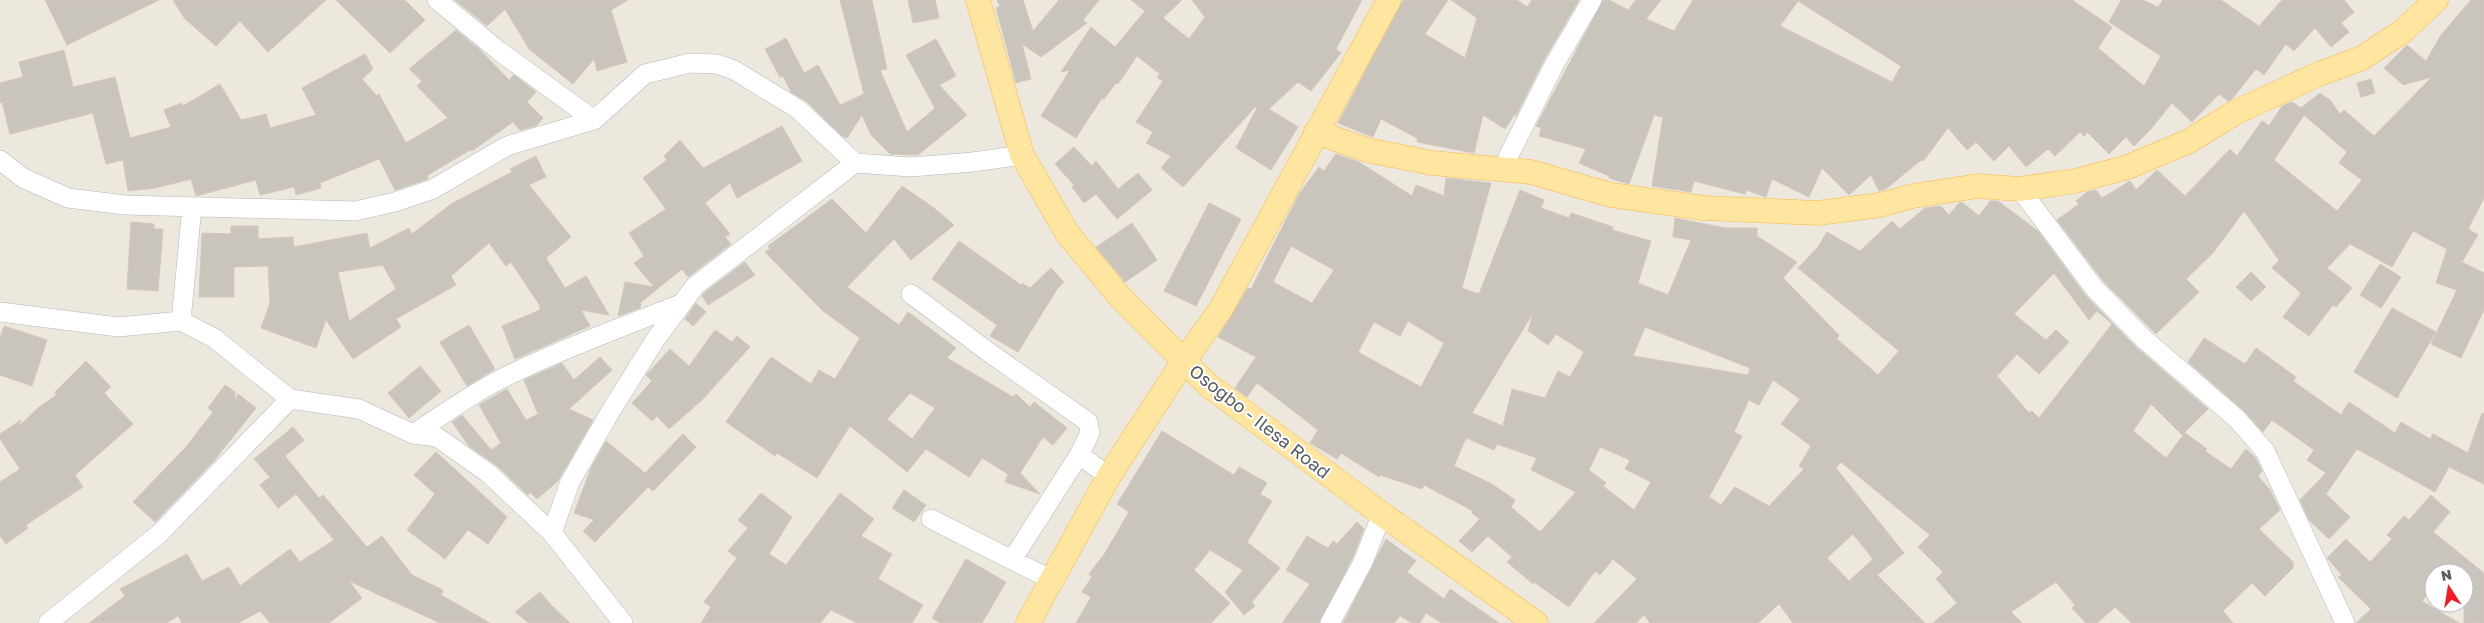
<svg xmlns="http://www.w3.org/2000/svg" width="2484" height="623" viewBox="0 0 2484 623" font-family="'Golos Text',sans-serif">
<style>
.building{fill:#c9c5bd;stroke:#d1c8bc;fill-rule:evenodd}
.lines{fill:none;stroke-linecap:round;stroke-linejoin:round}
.minor-casing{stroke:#b4b8bd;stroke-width:20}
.major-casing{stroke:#fcb648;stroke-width:25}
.minor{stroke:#fff;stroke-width:19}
.major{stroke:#ffe6a0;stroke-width:24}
.labels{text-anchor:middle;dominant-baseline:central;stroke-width:4;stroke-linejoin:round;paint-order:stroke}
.street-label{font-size:18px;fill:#575d61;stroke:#fff}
</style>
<rect width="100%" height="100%" fill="#ece8de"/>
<path class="building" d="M45 0H159L67 45Z
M173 0H326L268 52 240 21 216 46 185 19Z
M336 0H405L425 20 390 53Z
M455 0H628L611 10 627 62 597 71 594 59 573 84 529 49 505 9 487 26Z
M840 0H872L887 69 880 70 907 132 935 108 906 55 936 39 956 76 939 85 967 115 918 155 890 154 871 135 862 115 847 138 841 135 806 101 791 92 783 76 780 77 765 49 786 38 804 73 818 65 840 105 864 94Z
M908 0H935L939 18 913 23Z
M997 0H1023L1033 31 1059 0H1099L1083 20 1087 23 1041 57 1022 44 1031 79 1016 83 996 8 1000 6Z
M1131 0H1182L1163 18 1189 39 1205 17 1192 0H1362L1336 49 1341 53 1311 91 1298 82 1269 109 1298 127 1271 170 1236 148 1257 108 1255 107 1183 187 1161 168 1171 156 1146 143 1153 132 1136 122 1163 81 1157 77 1160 74 1137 56 1118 84 1116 83 1104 99 1102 98 1091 115 1088 113 1090 116 1076 138 1041 116 1070 70 1061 72 1091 27 1115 47 1145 11Z
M1403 0H1448L1425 34 1465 58 1477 18 1451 0H1517L1527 7 1532 0H1579L1544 60 1516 116 1514 115 1505 129 1483 115 1474 153 1417 142V138L1381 119 1373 137 1338 123Z
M1603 0H1609L1628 10 1636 0H1661L1646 19 1674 31 1693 0H2072L2112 27 2098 48 2144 86 2161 56 2109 22 2121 0H2143L2158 7 2163 0H2221L2259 26 2282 0H2344L2354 12 2341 23 2349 32 2331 47 2315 28 2294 51 2286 44 2264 75 2256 69 2232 99 2228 101 2219 94 2192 122 2172 103 2150 130 2134 146 2126 137 2109 154 2087 132 2084 136 2080 132 2055 156 2048 149 2026 167 2009 146 1994 161 1976 142 1967 150 1948 128 1923 161 1921 160 1886 189 1879 191 1871 175 1849 195 1822 168 1809 197 1772 179 1766 197 1746 190 1745 194 1694 181 1691 192 1652 186 1663 117 1654 115 1629 184 1609 178V176L1579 163 1586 149 1539 136 1541 128 1536 126ZM1798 1 1901 66 1892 82 1780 26Z
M2471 0H2484V198L2468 229 2478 235 2462 262 2484 273V310L2461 358 2431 344 2457 290 2436 283 2447 249 2413 231 2392 267 2350 244 2327 268 2352 288 2336 307 2333 305 2309 336 2283 317 2301 293 2272 268 2279 260 2244 211 2213 253 2186 279 2199 292 2156 334 2104 282 2057 220 2079 204 2076 201 2087 192 2096 190 2102 198 2130 181 2136 190 2157 170 2185 196 2230 149 2237 156 2262 121 2269 126 2282 106 2292 102 2301 108 2320 93 2330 100 2340 114 2344 110 2374 136 2432 77 2403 85 2384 68 2407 45 2426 61 2441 35ZM2304 115 2347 152 2339 163 2362 180 2337 211 2274 160Z
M456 30 479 49 509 80 514 75 536 92 527 102 543 118 536 126 520 130 513 122 472 151 470 150 428 175V179L395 190 379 159 320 183 321 188 296 195 294 187 260 195 256 180 196 196 191 179 155 188 128 191 123 160 106 164 93 113 10 134 2 102 0 103V83L23 77 19 62 64 50 73 87 115 77 130 138 171 127 164 110 182 103 183 106 220 84 241 120 266 114 270 128 316 115 302 88 365 54 373 69 362 79 377 96 379 94 406 143 448 118 417 86 422 81 409 69Z
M2371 79 2375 93 2361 97 2357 83Z
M782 126 802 161 737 198 730 183 705 203 730 234 725 237 731 244 688 277 682 269 641 302 640 308 618 316 625 282 654 287 634 263 644 256 629 233 666 209 643 178 667 160 664 156 680 140 703 168Z
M1074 147 1092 166 1096 161 1118 189 1138 173 1152 190 1117 219 1096 194 1084 203 1072 187 1074 185 1055 164Z
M1336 154 1359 162 1412 196 1416 185 1444 196 1446 178 1491 183 1462 288 1479 294 1520 190 1544 200 1541 208 1569 218 1571 213 1613 227 1612 230 1651 241 1638 283 1668 295 1691 240 1673 237 1675 218 1725 228H1757V236L1797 262 1783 278 1839 335 1837 339 1878 375 1899 351 1798 268 1818 247 1827 232 1860 251 1892 221 1900 229 1925 208 1941 206 1949 215 1959 203 1962 202 1979 216 1990 201H1998L2038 231 2086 296 2136 347 2208 409 2182 435 2151 404 2133 431 2166 458 2185 433 2207 449 2205 451 2231 469 2246 449 2255 457 2262 471 2258 476 2270 490 2280 510 2259 529 2293 562V568L2265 596 2252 583 2223 611 2233 623H2132L2115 607 2097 623H2086L2072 608 2075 605 2056 582 2011 612 2022 623H1933L1957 603 1936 579 1943 572 1918 547 1930 535 1841 462 1836 468 1904 553 1877 575 1925 623H1793L1779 604 1758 623H1650L1644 615 1636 623H1594L1637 579 1613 559 1600 575 1595 571 1569 607 1534 582 1533 584 1507 562 1512 557 1488 536 1472 552 1459 541 1480 519 1472 513 1473 511 1424 485 1422 489 1380 475 1379 477 1341 453 1337 459 1310 443 1318 430 1257 383 1247 397 1235 388 1256 357 1218 337 1248 288 1251 289 1299 194 1319 167 1324 171ZM1291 246 1334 270 1312 303 1273 282ZM2054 273 2089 320 2097 311 2112 324 2039 418 2032 411 2029 413 1997 376 2017 354 2039 374 2069 342 2056 330 2046 340 2014 314ZM1533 313 1528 331 1548 345 1556 334 1584 352 1570 377 1558 371 1545 398 1512 389 1503 426 1472 413ZM1408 321 1444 343 1421 387 1358 352 1374 322 1400 336ZM1645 327 1750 368 1748 375 1633 356ZM1773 380 1800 399 1781 424 1811 446 1799 466 1804 469 1769 506 1735 487 1721 505 1709 497 1742 436 1734 432 1749 400 1759 405ZM1466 438 1494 450 1497 444 1537 458 1531 470 1576 492 1540 532 1511 507 1515 500 1492 484 1454 466ZM1600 447 1630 460 1625 469 1651 482 1634 510 1603 486 1606 483 1589 470ZM1853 534 1873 559 1849 581 1827 558Z
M536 156 546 177 529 185 571 237 546 258 565 288 586 276 609 315 581 310 590 326 515 359 502 326 540 310V306L511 262 506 266 489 243 451 276 456 285 396 319 401 327 353 359 326 320 316 348 261 328 270 303 268 266 234 267V297H199L202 233 231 234V226H258V239L293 237 294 247 367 233 370 248 409 228 412 234 451 204 512 172 510 169ZM383 265 396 289 349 321 338 272Z
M902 186 934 208 954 225 911 260 894 239 847 287 899 325 908 312 956 348 947 358 1013 397 1016 394 1030 407 1034 402 1067 428 1053 445 1043 437 1020 473 1040 494 1005 482 1008 474 982 458 969 477 926 449 907 472 850 426 817 478 777 453 775 456 726 422 771 357 811 384 819 370 835 379 860 338 823 311 765 252 770 249 768 246 832 199 866 233ZM910 393 935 408 912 439 887 419Z
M1209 203 1241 219 1196 306 1164 291Z
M131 222 154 224V229H163L158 291 127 289Z
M1132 223 1157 260 1125 282 1096 247Z
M959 241 1021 285 1022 283 1030 288 1051 268 1064 282 1057 289 1018 352 990 336 997 325 932 279Z
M745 262 755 275 708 305 702 296 703 294Z
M2380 264 2401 277 2381 308 2360 295Z
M2251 272 2266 287 2251 301 2236 287Z
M696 303 706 312 693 326 685 319Z
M2392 308 2436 332 2397 398 2354 372Z
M469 325 495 369 467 386 440 342Z
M4 326 47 340 32 386 0 375V338Z
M715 330 732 342 737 336 750 347 702 400 669 429 657 416 652 421 632 403 652 381 646 375 670 349 689 366Z
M2204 338 2245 364 2256 348 2296 377 2293 381 2341 415 2349 402 2395 433 2401 422 2430 439 2433 434 2468 453 2482 413 2484 414V484L2449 467 2435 492 2357 449 2326 494 2350 517 2329 539 2309 520 2300 500 2326 473 2307 460 2314 450 2272 420 2263 432 2244 411 2188 362Z
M600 357 612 370 569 409 593 420 558 481 537 499 530 492 528 495 496 465 469 446 452 422 462 415 491 450 501 443 479 405 507 389 526 420 538 414 524 380 562 363 574 380Z
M86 361 111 387 104 393 133 424 75 475 83 487 26 525 28 528 6 544 0 536V482L20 469 0 439V434L21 420 18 427 38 408 58 394 54 393Z
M420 366 441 391 409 418 388 393Z
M225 385 235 392V400L238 394 256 408 213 462 155 522 133 502 186 447 213 412 208 408Z
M293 427 304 440 285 456 319 498 323 495 367 547 382 536 412 575 443 590 441 595 490 623H440L349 581 362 598 329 623H270L260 611 238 623H182L178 616 166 623H89L125 596 120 589 187 554 202 581 229 567 240 586 290 549 300 562 334 540 296 494 278 508 260 485 270 477 254 459Z
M1162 431 1234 475 1239 467 1267 483 1260 494 1272 501 1247 542 1280 568 1252 602 1255 606 1244 615 1225 592 1243 570 1210 550 1194 570 1230 603 1211 623H1076L1091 597 1082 592 1092 577 1089 574 1105 553 1129 512 1117 504Z
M683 434 696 447 653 491 648 487 595 542 583 531 594 520 574 513 591 468 606 441 645 473Z
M436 452 507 517 488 544 468 530 445 559 407 530 435 494 414 475Z
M904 490 926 505 914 522 892 508Z
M761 493 792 517 769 554 786 565 840 493 874 519 861 536 892 554 878 579 923 605 912 623H857L831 610 820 623H701L711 607 704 602 737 558 728 551 748 528 738 520Z
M2431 495 2450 512 2433 532 2484 573V623H2464V573H2434V586L2422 601 2459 623H2356L2371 609 2338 577 2342 575 2327 558 2346 539 2370 562 2392 539 2387 535 2404 516 2409 520Z
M1357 522 1364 529 1353 557 1319 623H1282L1310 584 1286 570 1307 536 1328 548 1333 541 1337 544Z
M1386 539 1416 561 1407 572 1444 599 1450 589 1499 623H1442L1426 613 1420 623H1412L1400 616 1394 623H1343Z
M966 559 1006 582 982 623H940L932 618Z
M540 592 550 604 570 623H529L515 612Z"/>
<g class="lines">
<g class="minor-casing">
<path id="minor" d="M437 0 499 51 594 120
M0 160 23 178 68 198 125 205 355 211 395 202 433 189 507 146 594 120 645 74 690 63 717 64 734 70 798 109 855 163 911 167 973 162 1022 155
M1502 169 1554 65 1592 0
M2020 189 2095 289 2144 339 2237 419 2265 451 2345 623
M911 294 987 351 1088 422 1090 433 1079 455 1012 560
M0 312 118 327 181 321 214 338 290 399 359 409 413 434 437 437 488 473 552 533 623 623
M181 321 192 207
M413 434C445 413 476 391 511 374 566 347 625 326 683 303
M1079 455 1109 476
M931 519 1052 580
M552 533 570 482 609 414 655 340 695 286 855 163
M48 623 159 534 290 399
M1330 623 1363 562 1382 514"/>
</g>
<g class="major-casing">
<path id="major" d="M978 0 1022 155 1067 233 1121 298 1208 385 1382 514 1536 623
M1316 132 1367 150 1432 163 1531 172 1611 195 1704 208 1818 213 1880 205 1913 196 1978 186 2020 189 2075 181 2128 167 2189 141 2236 112 2319 74 2362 58 2403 31 2436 0
M1028 623 1109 476 1183 362 1221 309 1389 0"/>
</g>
<use href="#minor" class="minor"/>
<use href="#major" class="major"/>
</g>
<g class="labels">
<g class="street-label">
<text transform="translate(1260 421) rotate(38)">Osogbo - Ilesa Road</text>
</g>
</g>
<g transform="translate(2449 588) rotate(348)"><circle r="24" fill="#ffffff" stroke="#bcbec0"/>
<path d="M0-4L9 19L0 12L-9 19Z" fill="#f61b21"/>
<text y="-8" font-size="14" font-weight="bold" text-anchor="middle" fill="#575d61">N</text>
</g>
</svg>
